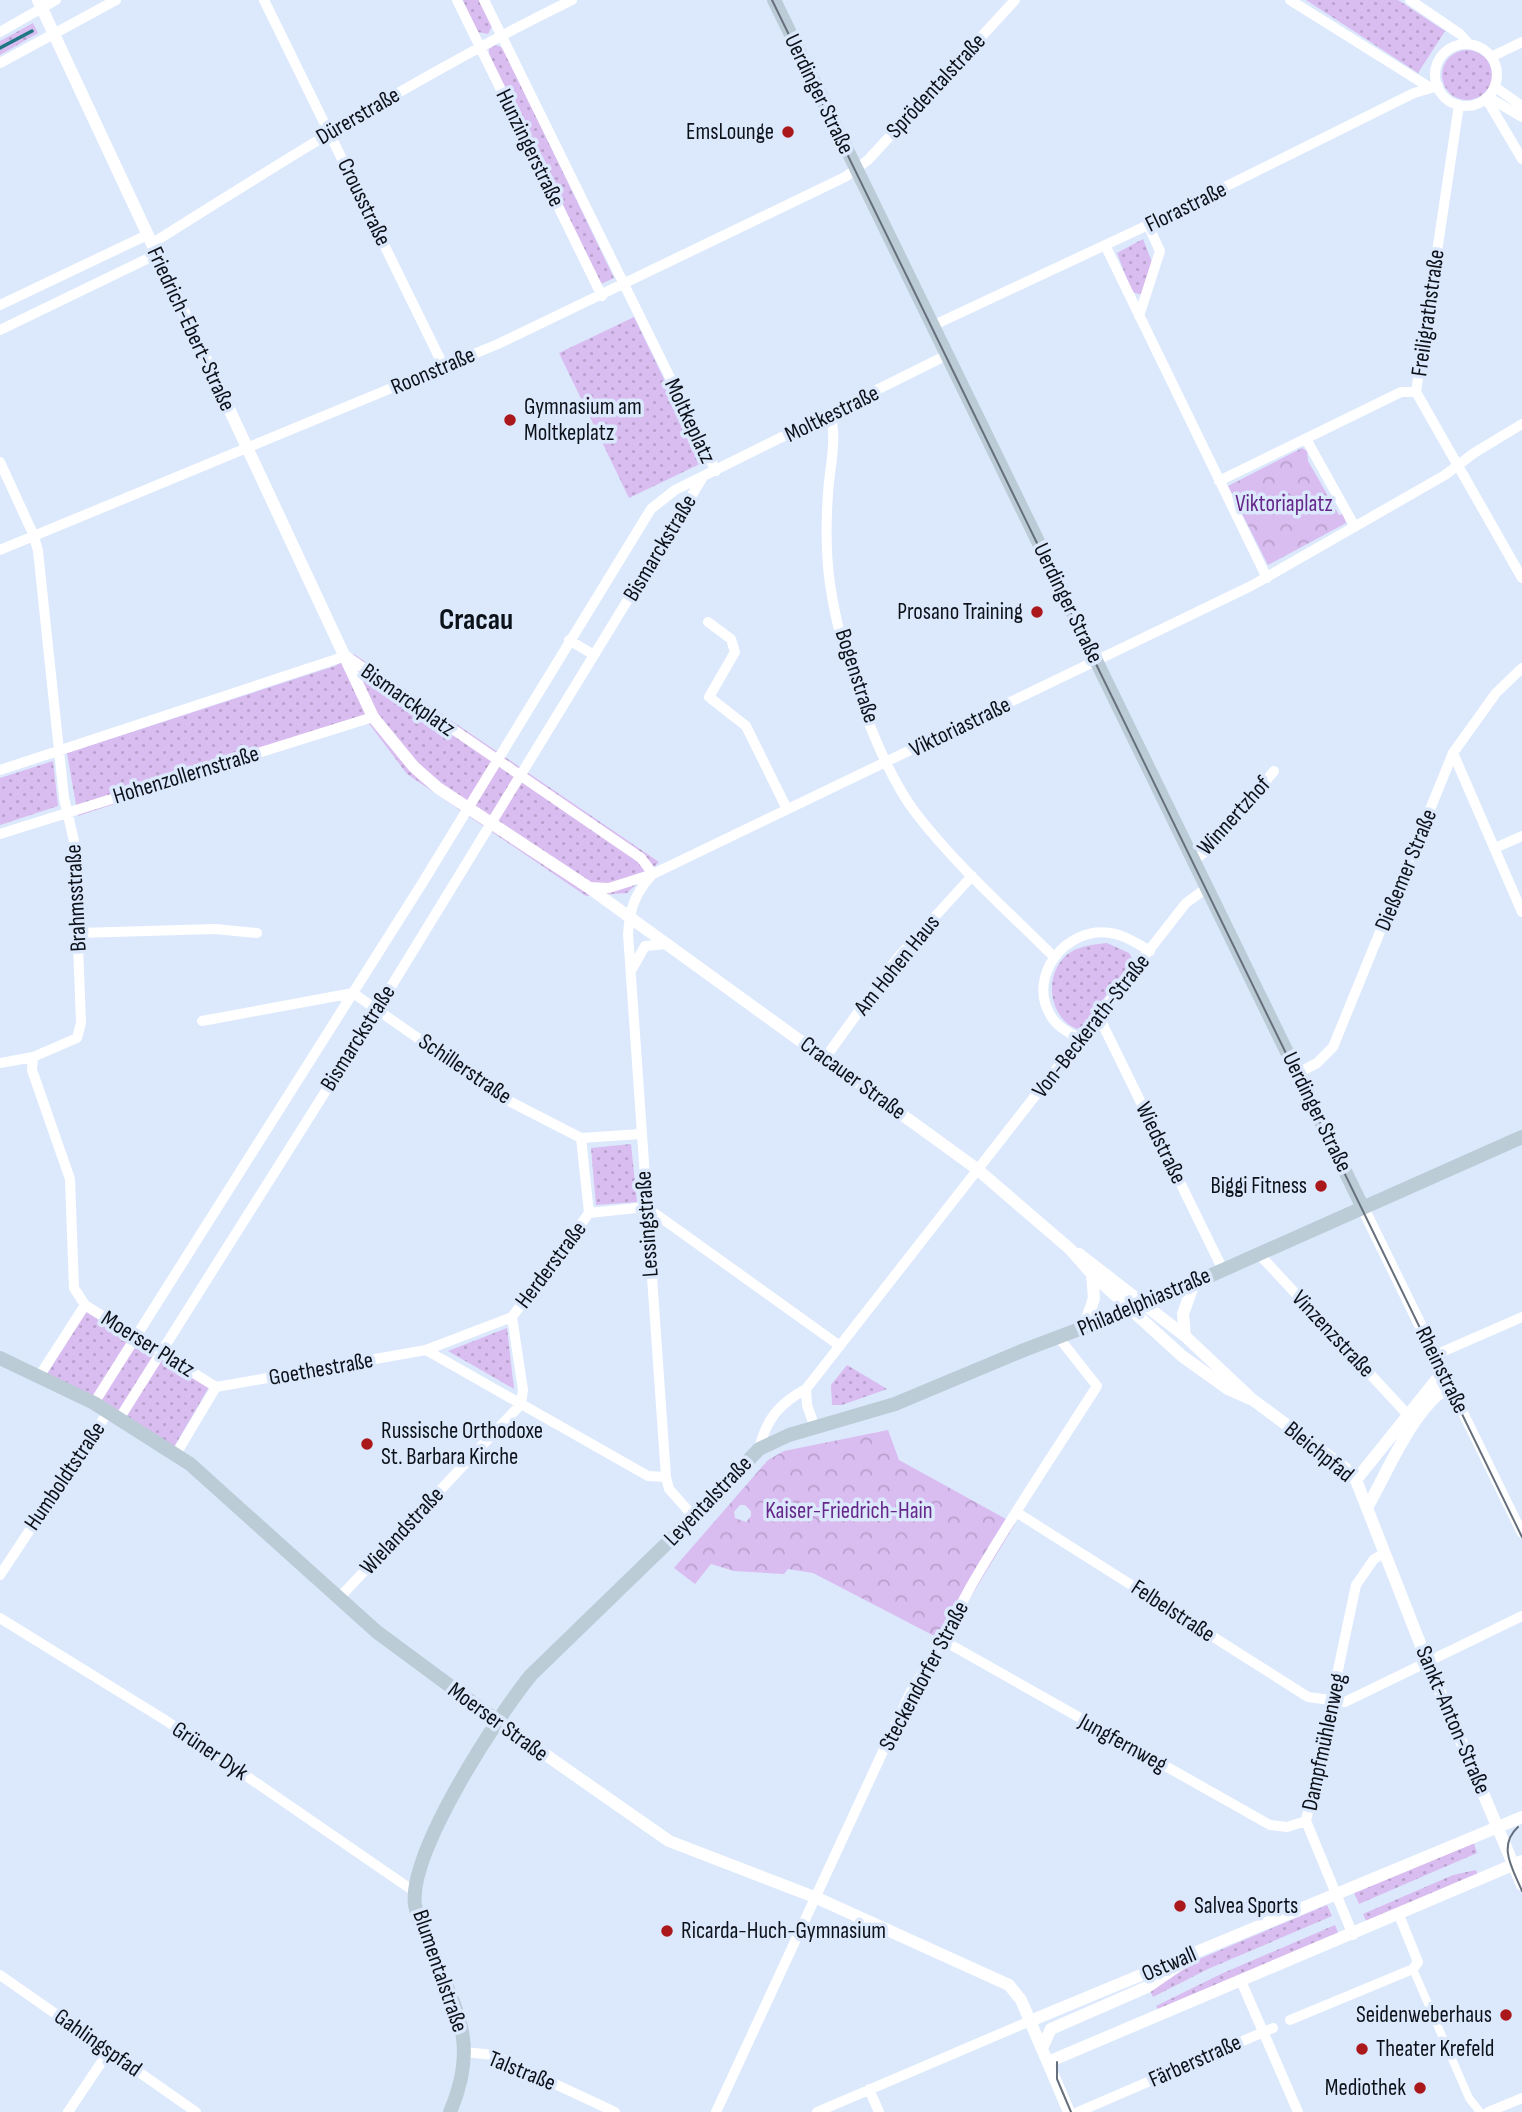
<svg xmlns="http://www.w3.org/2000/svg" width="1522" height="2112" viewBox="0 0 1522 2112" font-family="'Sofia Sans Condensed',sans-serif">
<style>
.grass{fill:url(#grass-dots)}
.park{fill:url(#park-crowns);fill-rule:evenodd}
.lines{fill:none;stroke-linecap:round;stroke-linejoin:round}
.stream{stroke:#1e7583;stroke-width:3.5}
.pedestrian{stroke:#fff;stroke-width:8}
.minor{stroke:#fff;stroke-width:10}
.tertiary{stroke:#fff;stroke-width:12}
.secondary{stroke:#bcccd7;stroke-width:14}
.tram{stroke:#666f7c;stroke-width:2}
.poi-dot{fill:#ab181c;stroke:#dce9fd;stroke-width:2.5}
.labels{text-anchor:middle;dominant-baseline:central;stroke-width:7;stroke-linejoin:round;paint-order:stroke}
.street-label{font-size:23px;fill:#0d121a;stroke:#dce9fd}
.poi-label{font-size:23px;fill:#0d121a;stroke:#dce9fd;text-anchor:end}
.park-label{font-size:23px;fill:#66278a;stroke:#dce9fd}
.district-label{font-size:30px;font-weight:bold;fill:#0d121a;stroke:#dce9fd}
</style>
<defs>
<pattern id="grass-dots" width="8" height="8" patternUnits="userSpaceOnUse" patternTransform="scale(1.75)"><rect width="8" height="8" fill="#d9bcf0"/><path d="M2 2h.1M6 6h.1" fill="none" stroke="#b9a1cd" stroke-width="1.8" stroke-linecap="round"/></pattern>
<pattern id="park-crowns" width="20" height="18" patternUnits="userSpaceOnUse" patternTransform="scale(1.75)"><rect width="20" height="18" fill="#d9bcf0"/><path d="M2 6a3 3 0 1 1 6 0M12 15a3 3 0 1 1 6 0" fill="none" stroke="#b9a1cd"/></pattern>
</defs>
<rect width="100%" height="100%" fill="#dce9fd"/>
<path class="grass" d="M462 0H479L492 26 488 34 478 32Z
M1306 0H1398L1445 31 1418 73Z
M33 23 38 33 0 55V41Z
M496 45 503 48 614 278 601 284 489 55V49Z
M1442 75a25 25 0 1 1 50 0a25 25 0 1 1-50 0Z
M1143 239 1152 262 1143 295 1132 292 1117 253Z
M634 317 704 462 629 498 559 353Z
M354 654 659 862 627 893 586 896 407 774 367 721 78 816 67 753 335 666Z
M53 761 58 806 0 825V778Z
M1107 943 1129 953 1133 960 1083 1026 1077 1029C1051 1019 1044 981 1062 960 1073 946 1091 945 1107 943Z
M631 1144 637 1202 596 1205 591 1148Z
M86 1312 209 1387 174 1447 47 1374Z
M507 1328 514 1389 448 1351Z
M847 1365 887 1389 842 1405H832L831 1385Z
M1474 1843 1477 1853 1359 1904 1354 1893Z
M1476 1870 1478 1876 1367 1923 1363 1914 1453 1875Z
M1327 1905 1332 1916 1208 1969 1153 1997 1150 1990 1197 1960Z
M1335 1925 1339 1935 1159 2011 1156 2006 1221 1974Z"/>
<path class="park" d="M1302 448 1307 451 1308 461 1339 515 1343 514 1346 523 1268 565 1228 486Z
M888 1430 899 1460 1015 1524 944 1641 813 1573 788 1569 784 1574 734 1571 711 1564 695 1584 674 1568 768 1460 784 1451ZM740 1505H745L751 1511V1516L746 1522 735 1518 734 1512Z"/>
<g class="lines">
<path class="stream" d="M0 48 32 31"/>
<path class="pedestrian" d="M1413 1969 1469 2098 1480 2112"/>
<path class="minor" d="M264 0 444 367
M457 0 602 296
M484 0 716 471
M1290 0 1429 87
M1410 0 1460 34 1469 44
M0 32 56 0
M1435 75a31 31 0 1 1 62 0a31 31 0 1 1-62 0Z
M1491 57 1522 42
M0 63 116 0
M1495 87 1522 106
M1488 97 1522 117
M1486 98 1522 159
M1459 105 1416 392 1522 578
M151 244C289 157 426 71 572 0
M1105 245 1267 578
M0 305 147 235
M1139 316 1160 251 1148 225
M932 326 1148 225 1414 93 1438 86
M0 330 157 254
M830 415C838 438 829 470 828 494 826 522 826 556 830 584 839 648 877 764 918 816 958 867 1008 911 1054 957
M1306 439 1355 527
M0 462 34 536 38 551 64 798 74 841 81 1023 77 1038 33 1057 32 1070 70 1179 74 1288 85 1305 216 1387
M1219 481 1401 392H1416
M0 550 498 344 845 177 868 160 1015 0
M708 622 731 639 735 652 709 697 746 726 787 809
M569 640 594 655
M1453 753 1522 912
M0 770 346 656 641 858 653 874
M0 834 373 717
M1495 848 1522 836
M1194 860 1208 850 1274 771
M651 876C634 895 630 909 628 934L666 1477 669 1489 694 1517
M588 887 609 888 653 874 1251 586 1445 475 1474 453 1522 424
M78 933 215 929 257 933
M632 969 645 946 667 944
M1099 1017 1223 1270
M202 1021 353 993 507 1100 581 1138
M1081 1040C1070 1033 1057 1027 1051 1016 1026 977 1066 926 1110 933 1125 935 1138 944 1150 951
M825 1058 899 956 972 876
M0 1063 33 1057
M1298 1073 1317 1063 1333 1047 1453 753 1496 693 1522 668
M640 1134 581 1138 589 1213 646 1207 840 1346
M1258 1253 1408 1415
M512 1317 589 1213
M426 1350 648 1476 666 1477
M1435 1355 1522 1317
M40 1375 85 1305
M1450 1386 1522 1533
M216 1387 426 1350 512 1317
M806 1389 807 1405 815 1428
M94 1403 423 882 651 509 675 490 947 355
M119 1419 378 1008 703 477
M759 1449C766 1419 780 1403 806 1389L1186 903 1208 887
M176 1454 216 1387
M1016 1512 1308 1697 1345 1702 1522 1616
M0 1575 108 1412
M340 1597 521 1404 523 1390 512 1317
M0 1618 165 1720 415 1892
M944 1641 1270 1825 1287 1827 1306 1821
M1353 1935 1306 1821 1356 1585 1374 1559 1383 1554
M0 1975 196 2112
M1241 1981 1298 2112
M1290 2020 1413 1969 1418 1962 1399 1915
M465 2052 493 2055 615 2112
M869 2089 879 2112
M68 2112 109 2051
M716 2112 910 1693C933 1658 951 1623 971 1586 1010 1518 1055 1452 1097 1386L1059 1338
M817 2112 1030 2021
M1078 2112 1273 2028
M1488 2112 1522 2098"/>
<path class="tertiary" d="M38 0 373 717 414 767 438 788 588 887 977 1169 1070 1249 1092 1274 1182 1356 1228 1389 1253 1400
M1362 1206 1450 1386C1414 1406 1388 1471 1368 1506
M1079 1254 1185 1336 1253 1400 1345 1468 1356 1480 1427 1661 1522 1885
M1084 1328 1094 1298 1092 1274
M1185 1336 1183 1314 1194 1283
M1356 1480 1437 1379 1444 1374
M496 1720 669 1841 817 1898 1009 1985 1021 2000 1069 2112
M1030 2021 1522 1817
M1042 2048 1051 2029 1147 1987 1182 1963
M1048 2062 1522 1861"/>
<path class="secondary" d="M774 0 1362 1206
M0 1358 94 1403 190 1464 377 1632 496 1720
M450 2112C479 2044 458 2013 431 1951 425 1936 418 1921 415 1905 408 1853 497 1717 531 1675L694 1517 759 1449 789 1435 895 1404 1024 1350 1151 1302 1522 1137"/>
<path class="tram" d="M772 0 1522 1537
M1518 1827C1497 1846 1513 1869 1522 1891
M1057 2062V2079L1071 2112"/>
</g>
<g class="poi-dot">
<circle cx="788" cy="132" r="7"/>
<circle cx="510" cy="420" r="7"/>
<circle cx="1037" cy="612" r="7"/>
<circle cx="1321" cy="1186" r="7"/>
<circle cx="367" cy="1444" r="7"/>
<circle cx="1180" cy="1906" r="7"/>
<circle cx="667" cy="1931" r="7"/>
<circle cx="1506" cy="2015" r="7"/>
<circle cx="1362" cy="2049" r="7"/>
<circle cx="1420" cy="2088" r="7"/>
</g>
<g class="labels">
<g class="street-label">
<text transform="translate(936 86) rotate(-47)">Sprödentalstraße</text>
<text transform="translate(819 94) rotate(64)">Uerdinger Straße</text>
<text transform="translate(358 116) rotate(-30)">Dürerstraße</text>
<text transform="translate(530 148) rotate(64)">Hunzingerstraße</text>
<text transform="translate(364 202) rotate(64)">Crousstraße</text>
<text transform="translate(1186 207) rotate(-26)">Florastraße</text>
<text transform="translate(1428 313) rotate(-82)">Freiligrathstraße</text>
<text transform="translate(191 329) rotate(65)">Friedrich-Ebert-Straße</text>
<text transform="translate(433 371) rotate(-23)">Roonstraße</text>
<text transform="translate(832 414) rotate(-26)">Moltkestraße</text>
<text transform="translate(690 421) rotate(65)">Moltkeplatz</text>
<text transform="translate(660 548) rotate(-59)">Bismarckstraße</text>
<text transform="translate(1068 603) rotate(64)">Uerdinger Straße</text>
<text transform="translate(857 676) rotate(72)">Bogenstraße</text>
<text transform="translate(408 700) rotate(35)">Bismarckplatz</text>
<text transform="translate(960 727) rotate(-26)">Viktoriastraße</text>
<text transform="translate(186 775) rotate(-17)">Hohenzollernstraße</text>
<text transform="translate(1234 816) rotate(-48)">Winnertzhof</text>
<text transform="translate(1406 870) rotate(-68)">Dießemer Straße</text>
<text transform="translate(76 898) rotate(-93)">Brahmsstraße</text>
<text transform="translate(897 965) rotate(-51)">Am Hohen Haus</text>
<text transform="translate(1091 1026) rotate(-52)">Von-Beckerath-Straße</text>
<text transform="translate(358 1038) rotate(-58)">Bismarckstraße</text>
<text transform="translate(465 1069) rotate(34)">Schillerstraße</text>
<text transform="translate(853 1078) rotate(36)">Cracauer Straße</text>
<text transform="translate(1317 1112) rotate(64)">Uerdinger Straße</text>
<text transform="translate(1161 1143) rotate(64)">Wiedstraße</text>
<text transform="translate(647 1224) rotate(-94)">Lessingstraße</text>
<text transform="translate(551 1265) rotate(-53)">Herderstraße</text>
<text transform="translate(1144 1302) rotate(-23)">Philadelphiastraße</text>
<text transform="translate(1333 1334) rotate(47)">Vinzenzstraße</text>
<text transform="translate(148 1344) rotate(32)">Moerser Platz</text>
<text transform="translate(321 1369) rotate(-10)">Goethestraße</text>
<text transform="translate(1442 1370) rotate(64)">Rheinstraße</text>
<text transform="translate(1319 1452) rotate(39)">Bleichpfad</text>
<text transform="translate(65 1476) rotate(-56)">Humboldtstraße</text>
<text transform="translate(708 1501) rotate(-46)">Leyentalstraße</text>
<text transform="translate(402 1531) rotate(-47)">Wielandstraße</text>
<text transform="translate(1173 1611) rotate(33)">Felbelstraße</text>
<text transform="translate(924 1676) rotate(-62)">Steckendorfer Straße</text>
<text transform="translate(1453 1720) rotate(67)">Sankt-Anton-Straße</text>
<text transform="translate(498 1722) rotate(36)">Moerser Straße</text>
<text transform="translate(1324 1742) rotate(-78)">Dampfmühlenweg</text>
<text transform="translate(1123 1743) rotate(29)">Jungfernweg</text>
<text transform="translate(210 1751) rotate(34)">Grüner Dyk</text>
<text transform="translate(1169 1964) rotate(-23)">Ostwall</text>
<text transform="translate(440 1971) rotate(71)">Blumentalstraße</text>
<text transform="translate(98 2043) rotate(35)">Gahlingspfad</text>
<text transform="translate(1195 2061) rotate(-24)">Färberstraße</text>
<text transform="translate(522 2071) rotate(22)">Talstraße</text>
</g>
<g class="poi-label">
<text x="774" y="132">EmsLounge</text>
<text x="524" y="407" text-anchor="start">Gymnasium am<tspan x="524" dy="26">Moltkeplatz</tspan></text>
<text x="1023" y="612">Prosano Training</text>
<text x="1307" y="1186">Biggi Fitness</text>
<text x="381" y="1431" text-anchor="start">Russische Orthodoxe<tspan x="381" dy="26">St. Barbara Kirche</tspan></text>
<text x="1194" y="1906" text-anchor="start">Salvea Sports</text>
<text x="681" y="1931" text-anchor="start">Ricarda-Huch-Gymnasium</text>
<text x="1492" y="2015">Seidenweberhaus</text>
<text x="1376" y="2049" text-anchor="start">Theater Krefeld</text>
<text x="1406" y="2088">Mediothek</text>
</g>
<g class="park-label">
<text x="1284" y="504">Viktoriaplatz</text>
<text x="849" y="1511">Kaiser-Friedrich-Hain</text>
</g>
<g class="district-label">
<text x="476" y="620">Cracau</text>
</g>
</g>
</svg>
